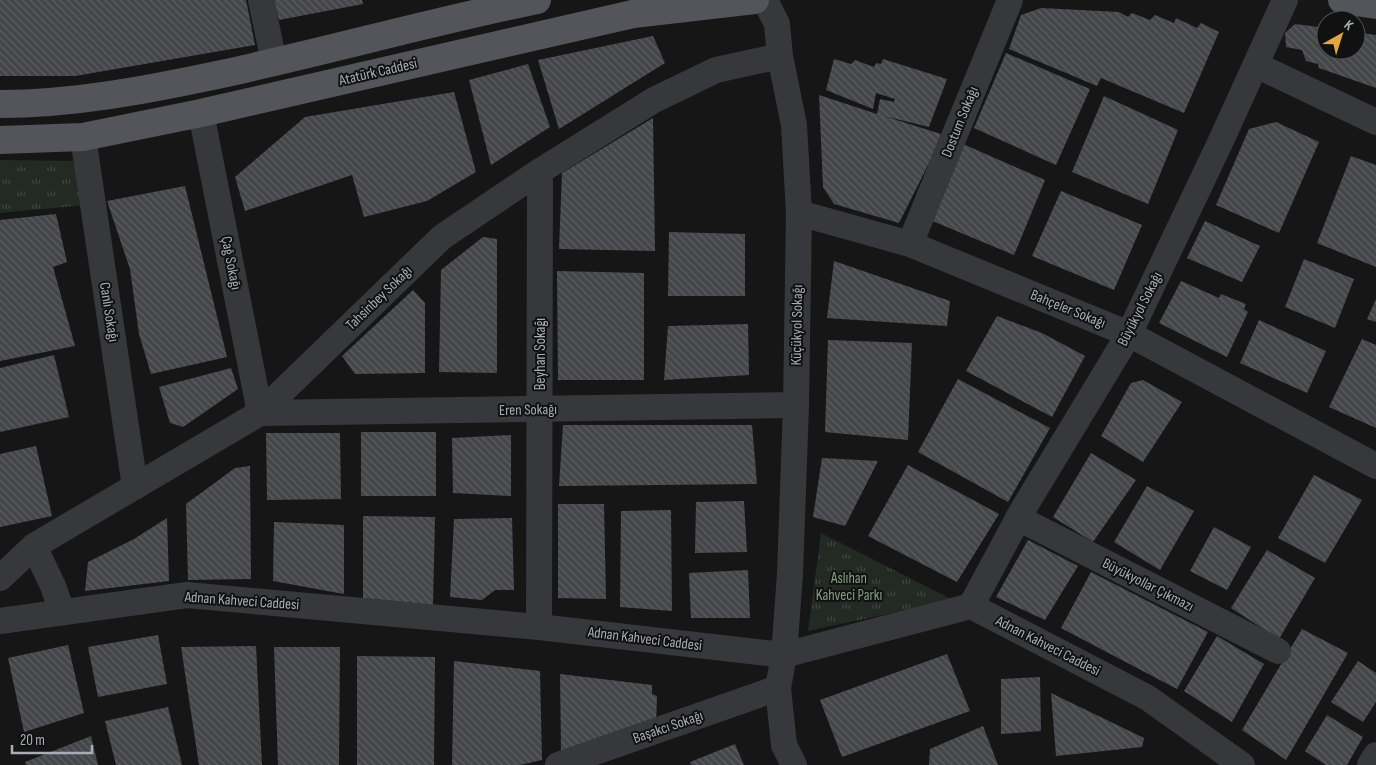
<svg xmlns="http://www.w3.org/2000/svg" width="1376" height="765" viewBox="0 0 1376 765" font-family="'Sofia Sans Condensed',sans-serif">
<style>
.park{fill:url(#park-tufts)}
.building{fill:url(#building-back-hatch)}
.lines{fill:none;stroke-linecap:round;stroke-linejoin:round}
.street{stroke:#37383c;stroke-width:26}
.primary{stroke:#53555b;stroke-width:28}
.labels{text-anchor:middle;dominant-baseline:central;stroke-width:4;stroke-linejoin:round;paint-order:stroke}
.street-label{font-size:15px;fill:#a9aeb6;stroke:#111112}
.park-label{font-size:15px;fill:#81a082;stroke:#111112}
</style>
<defs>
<pattern id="park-tufts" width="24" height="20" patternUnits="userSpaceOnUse" patternTransform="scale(1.25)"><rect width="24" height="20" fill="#222a23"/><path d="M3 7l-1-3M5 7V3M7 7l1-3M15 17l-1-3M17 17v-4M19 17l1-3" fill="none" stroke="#3f4641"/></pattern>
<pattern id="building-back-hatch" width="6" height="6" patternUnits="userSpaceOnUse" patternTransform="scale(1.25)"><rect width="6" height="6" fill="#45464a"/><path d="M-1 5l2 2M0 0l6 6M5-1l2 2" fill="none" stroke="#5d5e62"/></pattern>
</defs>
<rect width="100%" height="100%" fill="#161617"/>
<path class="park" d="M0 160 74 161 86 205 0 213Z
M821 533 953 600 808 631Z"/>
<path class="building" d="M0 0H246L255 45 75 76H0Z
M274 0H362L363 4 279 20Z
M1041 8 1119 12 1128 17 1132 13 1150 20 1155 15 1174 23 1176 18 1197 28 1201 23 1219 32 1184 113 1101 78 1097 86 1009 49 1021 15Z
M1295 24 1326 28V50H1356V32L1376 35V88L1319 68 1318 64 1306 61 1302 50 1286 47 1285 33Z
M653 36 665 63 559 129 538 60Z
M1006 53 1090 89 1056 165 974 128Z
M834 59 851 64 855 60 874 67 876 63 881 64 883 59 947 79 929 127 884 116 941 134 930 161 899 223 834 204 823 187 819 95 877 114 880 99 894 102 895 99 876 93 873 109 826 90Z
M528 64 550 127 491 165 469 80Z
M454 92 476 172 427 201 364 217 352 175 245 211 235 177 305 117Z
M1104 96 1178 130 1148 204 1072 172Z
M653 118 655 251 559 249 562 173Z
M1276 122 1319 142 1279 233 1216 205 1249 129Z
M963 144 1045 180 1014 255 930 220Z
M1351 156 1376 165V267L1317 243Z
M185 186 227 357 151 374 139 334 130 269 107 201Z
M1061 191 1142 225 1114 290 1032 256Z
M56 214 67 262 53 267 75 346 0 361V220Z
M1205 221 1260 246 1242 282 1187 258Z
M669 232 745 234V296H668Z
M483 237 497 239V373L439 372 441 270Z
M1304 259 1354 279 1335 328 1285 307Z
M834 261 950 301 947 326 827 318Z
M557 271 644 273V380H558Z
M1181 281 1219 298 1221 294 1246 304 1244 309 1248 312 1227 357 1159 323Z
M413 290 425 303V373L355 374 342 356Z
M1376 299V322L1367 319Z
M997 316 1042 333 1085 356 1052 417 966 371Z
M1259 320 1326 351 1307 393 1240 363Z
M748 324 749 375 664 380 668 326Z
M1362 339 1376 345V428L1329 407Z
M828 340 912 343 908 440 825 432Z
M54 355 69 417 0 432V368Z
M231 368 238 389 183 427 170 423 159 387Z
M958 379 1050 428 1008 502 918 452Z
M1143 380 1182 402 1143 462 1101 436 1131 383Z
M563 425H752L757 484 559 486Z
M361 432H436V496H361Z
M266 433H340L341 499 267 500Z
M511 435V496L453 493 452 438Z
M36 446 52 516 0 527V454Z
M1091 453 1136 480 1093 542 1053 517Z
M822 458 878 461 845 526 813 517Z
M908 465 999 514 957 582 868 536Z
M250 466 251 579 188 580 186 504 235 468Z
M1314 475 1362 500 1325 563 1278 538Z
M1147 486 1194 511 1160 570 1114 542Z
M744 501 747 552 695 553 696 502Z
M558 504H604L606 599 558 598Z
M671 510 672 611 620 607 621 511Z
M363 516 435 517 433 605 363 598Z
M167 518 169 581 85 591 88 562 134 539Z
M512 518 514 590H495L482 600 450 597 454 519Z
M274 522 344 525V594L273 581Z
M1214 527 1251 547 1227 590 1190 571Z
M1028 540 1078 566 1045 620 996 597Z
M1267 550 1315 578 1279 639 1231 608Z
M748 570 750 618H691L689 573Z
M1091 572 1208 632 1177 689 1061 628Z
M1302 629 1348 653 1286 760 1242 730Z
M158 635 167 684 98 697 88 647Z
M1217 636 1264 664 1232 722 1184 691Z
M68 645 84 713 24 732 8 658Z
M256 646 262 765H199L181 647Z
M274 647H340L339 765H278Z
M947 654 970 711 842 757 820 700Z
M357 656 435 657 434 765H357Z
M454 661 540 671 542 760 520 765H452Z
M1358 661 1376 673V702L1363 722 1331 702Z
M560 674 652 685V694L657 696 656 725 561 752Z
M1040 677 1041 731 1001 734V679Z
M1051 693 1144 738 1142 747 1056 756Z
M168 707 182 765H116L105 721Z
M1327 715 1363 737 1347 765H1326L1305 751Z
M983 726 998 765H929L930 749Z
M91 736 98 765H26L25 762Z
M735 744 744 765H691L690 762Z"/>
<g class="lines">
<path class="street" d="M261 0 274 62
M765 0 777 24 780 56 794 125 799 213 796 405 790 574 784 655 778 688 784 745 794 765
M1256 65 1376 122
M201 113 260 413 796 405
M83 137 135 487
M799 213 910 244 1129 334 1376 466
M910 244 1010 0
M1018 518 1278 651
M34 546 53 586 62 612
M0 578 34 546 260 413 442 237 540 171 654 100 716 70 780 56
M971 606 1022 511 1129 334 1219 145 1285 0
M0 621 187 595 539 627 784 655 971 606 1148 698 1242 765
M539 627 540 171
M558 765 778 688
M1370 765 1376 755"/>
<path class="primary" d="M1342 0 1376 5
M0 104C73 104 146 90 217 75 324 52 430 22 537 0
M0 140 83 137 201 113 633 14 755 0"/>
</g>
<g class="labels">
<g class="street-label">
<text transform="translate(378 72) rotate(-13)">Atatürk Caddesi</text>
<text transform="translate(960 122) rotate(-68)">Dostum Sokağı</text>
<text transform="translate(231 263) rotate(79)">Çağ Sokağı</text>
<text transform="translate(379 298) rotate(-44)">Tahsinbey Sokağı</text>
<text transform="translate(1068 309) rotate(22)">Bahçeler Sokağı</text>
<text transform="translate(1140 309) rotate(-63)">Büyükyol Sokağı</text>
<text transform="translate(109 312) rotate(81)">Canlı Sokağı</text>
<text transform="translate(797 325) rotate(-89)">Küçükyol Sokağı</text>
<text transform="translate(540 354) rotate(-90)">Beyhan Sokağı</text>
<text transform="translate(528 410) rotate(-1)">Eren Sokağı</text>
<text transform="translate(1148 585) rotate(27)">Büyükyollar Çıkmazı</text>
<text transform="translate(242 601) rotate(4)">Adnan Kahveci Caddesi</text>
<text transform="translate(645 639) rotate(7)">Adnan Kahveci Caddesi</text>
<text transform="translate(1048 646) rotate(27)">Adnan Kahveci Caddesi</text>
<text transform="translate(668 727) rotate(-19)">Başakcı Sokağı</text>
</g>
<g class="park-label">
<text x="849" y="578">Aslıhan<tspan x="849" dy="17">Kahveci Parkı</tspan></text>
</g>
</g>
<g transform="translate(1341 35) rotate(39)"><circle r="24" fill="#111112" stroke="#4e5054"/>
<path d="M0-4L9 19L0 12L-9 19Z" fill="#e2a543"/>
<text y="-8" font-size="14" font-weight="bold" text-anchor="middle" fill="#a9aeb6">K</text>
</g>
<path d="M12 745v8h80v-8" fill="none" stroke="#a9aeb6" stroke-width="2.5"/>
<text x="20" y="745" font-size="15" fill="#a9aeb6" stroke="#111112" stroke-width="4" paint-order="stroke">20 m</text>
</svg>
